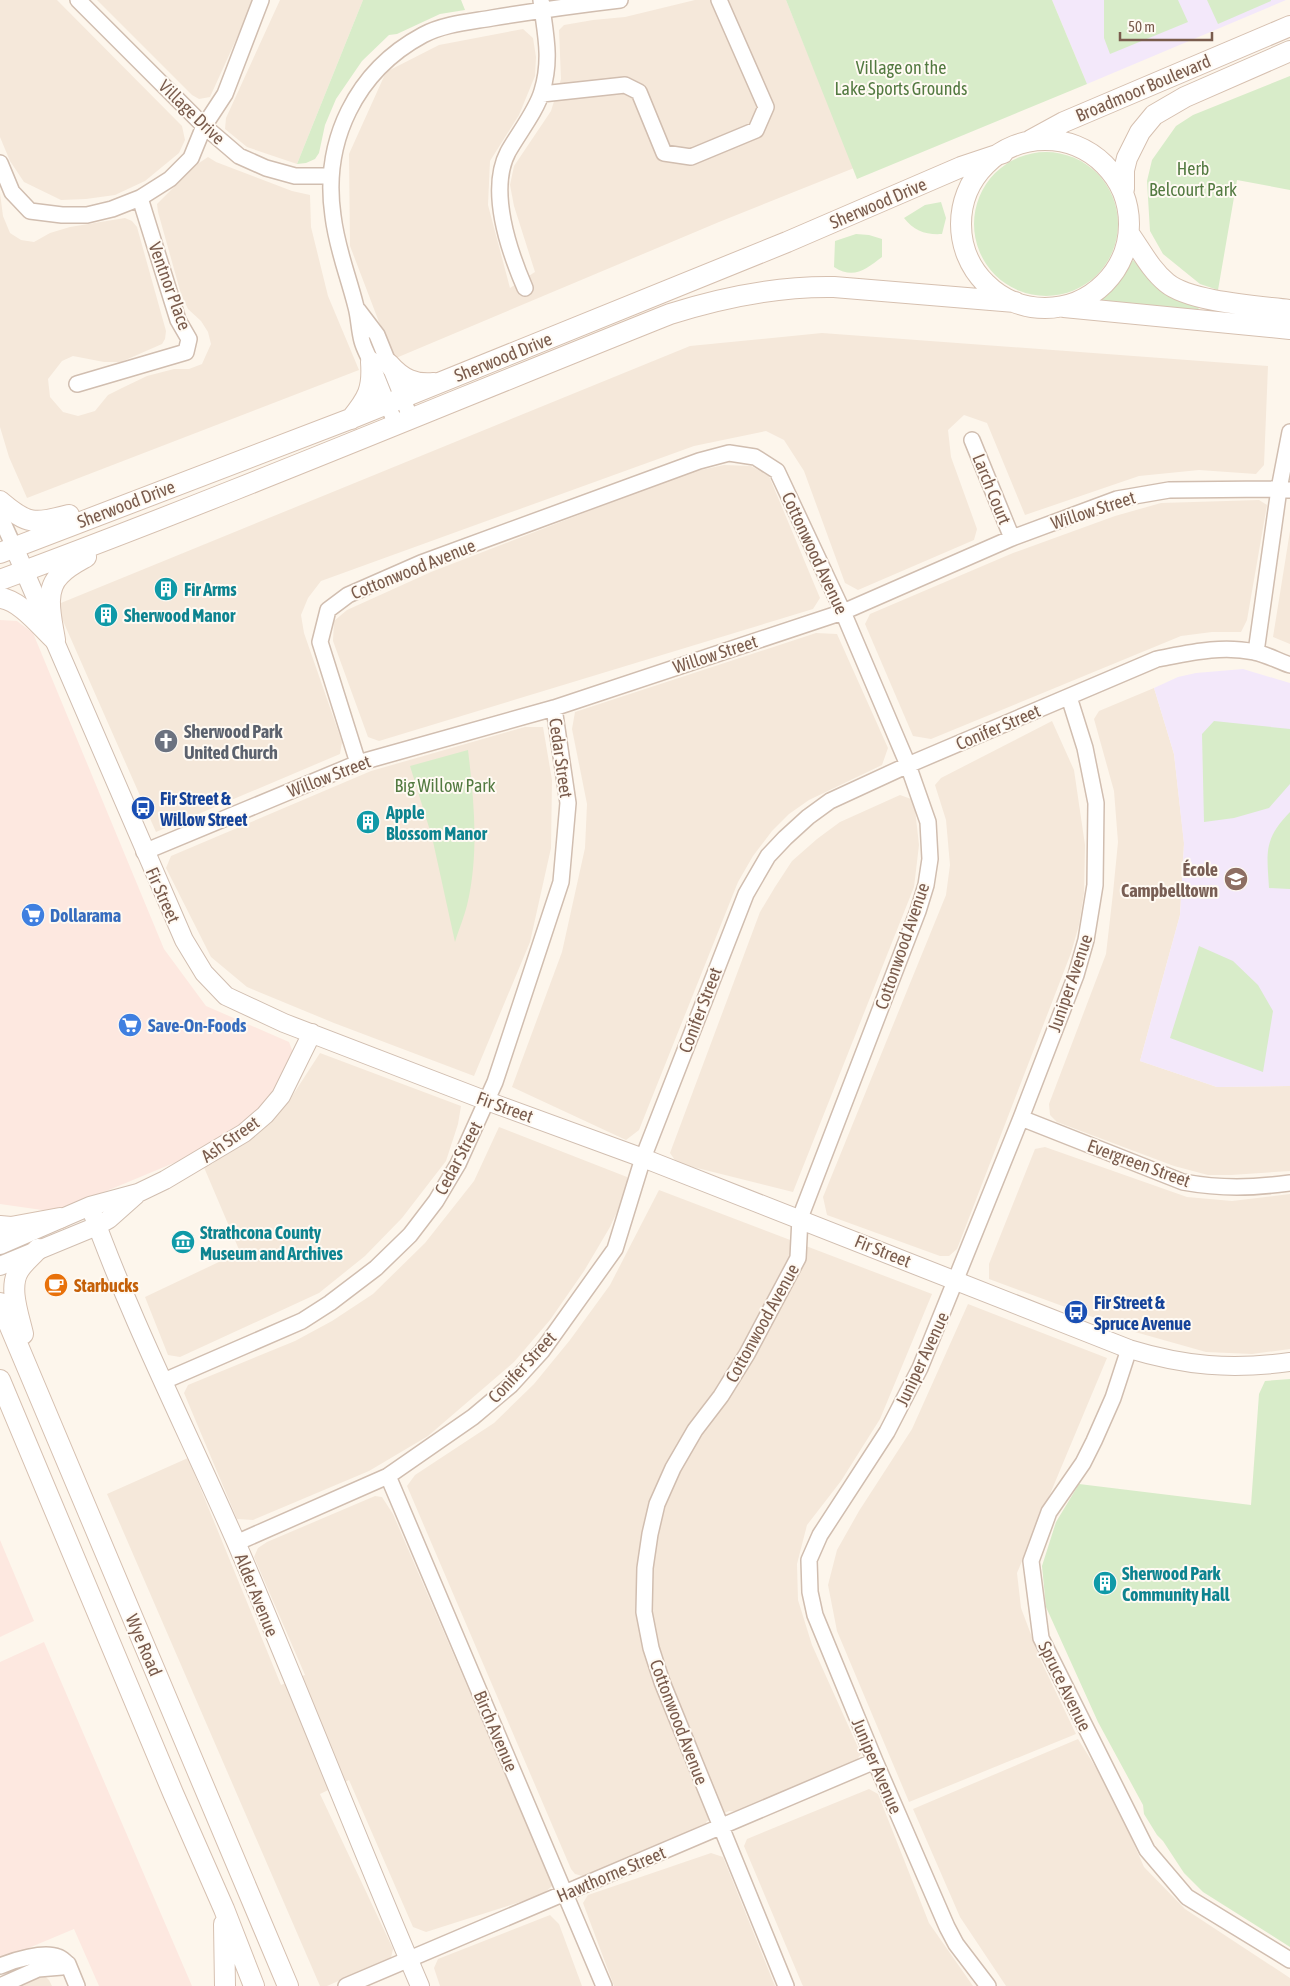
<svg xmlns="http://www.w3.org/2000/svg" width="1290" height="1986" viewBox="0 0 1290 1986" font-family="'Asap Condensed',sans-serif">
<style>
.residential{fill:#f5e8da}
.commercial{fill:#fde8e0}
.education{fill:#f3e8fa}
.green{fill:#d8ecc9}
.lines{fill:none;stroke-linecap:round;stroke-linejoin:round}
.minor-casing{stroke:#d1beb0;stroke-width:18}
.tertiary-casing{stroke:#d1beb0;stroke-width:20}
.secondary-casing{stroke:#d6c0b0;stroke-width:22}
.minor{stroke:#fff;stroke-width:15}
.tertiary{stroke:#fff;stroke-width:18}
.secondary{stroke:#fff;stroke-width:20}
.labels{text-anchor:middle;dominant-baseline:central;stroke-width:4;stroke-linejoin:round;paint-order:stroke}
.park-label{font-size:18px;fill:#537a41;stroke:#fffaf3}
.street-label{font-size:18px;fill:#7a5c4d;stroke:#fffaf3}
.culture-label{font-size:18px;font-weight:bold;fill:#0d838f;stroke:#fffaf3;text-anchor:start}
.worship-label{font-size:18px;font-weight:bold;fill:#5b616d;stroke:#fffaf3;text-anchor:start}
.transit-label{font-size:18px;font-weight:bold;fill:#164399;stroke:#fffaf3;text-anchor:start}
.education-label{font-size:18px;font-weight:bold;fill:#785e54;stroke:#fffaf3;text-anchor:end}
.shop-label{font-size:18px;font-weight:bold;fill:#366cbe;stroke:#fffaf3;text-anchor:start}
.food-label{font-size:18px;font-weight:bold;fill:#c56008;stroke:#fffaf3;text-anchor:start}
</style>
<rect width="100%" height="100%" fill="#fdf6ec"/>
<path class="residential" d="M0 0H57L182 126 185 140 179 153 145 181 115 195 86 199 61 200 24 182 10 161 0 137Z
M97 0H254L210 97 199 99 192 95Z
M280 0H363L297 164 247 147 225 129 226 118Z
M695 0H786L854 168 719 222 396 358 379 322 350 246 349 154 386 72 439 45 523 29 533 38 536 57 535 76 519 115 490 161 488 205 510 288 535 272 514 206 510 185 514 166 551 111 561 79 559 30 564 25 593 20 625 17Z
M208 157 216 162 292 191 310 195 311 227 328 296 359 370 27 498 9 457 0 427V193L3 216 10 233 21 240 34 242 50 233 70 227 125 218 132 221 137 227 166 331 165 339 162 344 121 362H104L73 356 62 361 48 379 50 397 63 412 78 416 95 411 108 395 122 388 147 376 174 369H189L202 364 206 355 211 344 208 332 201 321 188 309 181 294 158 212 157 204 196 165Z
M822 333 1268 366 1264 465 1256 474 1199 470 1139 476 1025 515 987 423 964 415 948 430 951 457 977 529 974 540 858 590 845 583 804 471 784 440 766 431 694 446 321 581 308 598 301 615 304 633 342 742 340 754 156 832 56 605 690 346Z
M724 465 751 466 769 476 820 598 813 609 379 741 368 737 333 641 334 621 347 610 431 572 687 473Z
M1259 500 1267 505 1247 620 1241 632H1212L1181 636 931 739 913 736 865 624 870 614 1013 553 1115 516 1161 503Z
M1290 531V644L1273 637Z
M816 633 837 634 888 748 882 765 809 800 789 814 772 831 753 856 738 882 639 1130 626 1140 512 1087 562 952 585 848 587 804 572 729 575 712Z
M1154 688 1174 754 1184 843 1180 915 1140 1061 1217 1087 1290 1086V1171L1231 1175H1208L1174 1166 1057 1122 1050 1115 1049 1104 1106 954 1113 893 1118 842 1114 791 1094 719 1099 711Z
M1052 721 1074 770 1085 845 1084 893 1079 925 1071 953 957 1249 949 1256H940L827 1215 823 1197 946 895 950 865 946 820 935 785 941 778Z
M525 727H543L552 780 551 848 530 942 474 1076 334 1023 247 987 211 957 166 868 171 856 371 771Z
M900 795 914 800 919 845 914 887 793 1192 677 1163 670 1153 760 912 775 887 792 861 817 839 840 822Z
M320 1053 461 1106 458 1124 446 1161 402 1218 365 1256 319 1293 180 1357 168 1355 145 1297 240 1252 203 1165 212 1164 287 1104Z
M499 1127 627 1177 628 1188 610 1227 584 1271 550 1320 514 1362 428 1436 369 1471 253 1520 237 1519 184 1393 188 1385 295 1341 332 1321 373 1294 425 1243 474 1181Z
M1045 1147 1187 1197 1232 1201 1290 1194V1349L1252 1354 1206 1352 1128 1330 989 1279V1264L1035 1149Z
M659 1190 932 1294 880 1419 841 1481 807 1525 797 1564 798 1600 812 1645 861 1754 854 1764 741 1812 729 1811 707 1821 703 1829 586 1877 575 1874 571 1869 407 1486 415 1475 494 1423 534 1384 570 1340 610 1285Z
M968 1304 1107 1358 1017 1573 1021 1608 1041 1661 1076 1734 909 1802 837 1631 828 1585 837 1550 859 1511 912 1429Z
M188 1458 281 1685 305 1675 254 1557 258 1548 267 1542 375 1496 382 1497 393 1514 547 1872 552 1886 542 1895 426 1932 413 1927 349 1780 320 1794 393 1949 391 1958 327 1986H320L107 1494Z
M1078 1739 1111 1792 1144 1867 1185 1909 1290 1978V1986H1006L960 1917 913 1809Z
M869 1789 878 1794 929 1923 973 1986H803L802 1984 744 1846 747 1839Z
M711 1853 723 1857 775 1986H614L583 1903 588 1895Z
M550 1915 559 1924 582 1986H440L434 1968 438 1959Z
M43 1974 49 1980 52 1986H16Z"/>
<path class="commercial" d="M0 620 17 621 33 633 164 949 206 1006 289 1042 294 1055 279 1084 257 1112 230 1134 205 1150 56 1212 0 1204Z
M0 1540 34 1621 0 1637Z
M44 1642 192 1986H99L74 1929 0 1960V1662Z"/>
<path class="education" d="M1052 0H1286L1087 84Z
M1243 669 1290 683V1086L1217 1087 1140 1061 1180 915 1184 844 1174 754 1154 688 1178 677 1196 673Z"/>
<path class="green" d="M363 0H461L465 10 440 14 397 34 389 35 362 61 336 99 325 125 319 153 315 159 306 163 297 164Z
M786 0H1052L1087 84 857 179Z
M1104 0H1178L1188 22 1110 54 1104 38Z
M1207 0H1271V1L1218 24Z
M1290 76V190L1237 180 1218 290 1200 284 1163 254 1150 231 1147 181 1152 160 1176 126 1193 115Z
M974 224a72 72 0 1 1 144 0a72 72 0 1 1-144 0Z
M941 202 946 218 942 234C926 235 914 231 904 218L925 205Z
M856 234 869 235 882 239V257C866 269 854 280 834 267L835 241Z
M1133 260 1152 282 1199 305 1198 313 1101 301V299L1121 279Z
M1214 721 1290 729V784L1269 808 1234 818 1204 822 1202 734Z
M468 750C474 800 479 851 468 901 465 915 459 929 455 942L432 837 410 766Z
M1290 812V889L1269 888C1267 852 1263 840 1290 812Z
M1199 946 1233 961 1258 985 1273 1011 1263 1072 1170 1038Z
M1290 1379V1947L1203 1892 1184 1873 1163 1841 1157 1835 1144 1814 1143 1805 1098 1722 1046 1607 1042 1566 1056 1522 1079 1484 1251 1505 1259 1394 1265 1381Z"/>
<g class="lines">
<g class="minor-casing">
<path id="minor" d="M78 0 204 126 239 156 266 168 295 176H331
M542 94 625 85 639 92 664 153 691 157 756 130 766 107 719 0
M0 163 12 192 30 211 62 215H87L112 209 140 198 170 179 191 158 204 126 225 94 261 0
M525 288C509 251 488 190 508 152 518 134 537 110 542 91 552 58 545 33 541 0
M358 310 377 335 411 419
M77 384 186 352 189 339 178 320 140 198
M396 425C388 405 380 385 372 365 369 357 364 349 362 341 359 330 359 318 356 307 348 275 337 249 333 216 322 141 356 71 423 35 444 24 469 22 492 18 535 11 577 5 620 0
M972 440 1012 538
M0 516 14 547
M1256 652 1279 489 1290 432
M358 763 320 642 328 610 348 595 421 563 699 461 729 453 755 457 777 471 843 612 908 765 928 822 930 859 926 885 918 911 800 1218 798 1258 747 1354 721 1396 695 1430 673 1468 657 1504 650 1534 645 1568 644 1612 651 1648 662 1682 786 1986
M144 852 358 763 554 708 843 612 1012 538 1117 499 1169 490 1279 489 1290 490
M1021 1118 1183 1182C1222 1189 1252 1188 1290 1183
M1129 1349 1113 1398 1094 1441 1083 1463 1049 1512 1031 1561 1041 1638 1147 1850 1187 1897 1290 1960
M164 1381 302 1321 330 1303 376 1268 410 1235 436 1201 458 1164 495 1082 561 882 568 803 554 708
M388 1476 604 1986
M236 1543 388 1476 473 1417 511 1385 542 1351 615 1249 643 1158 746 894 768 856 785 838 808 817 830 801 908 765 1157 659C1189 653 1221 645 1254 652 1266 654 1278 661 1290 665
M68 1964 77 1986
M0 1966C14 1960 44 1951 58 1957 62 1958 65 1962 68 1964
M0 1986 38 1969 62 1967 68 1964
M346 1986 875 1761
M988 1986 956 1944 947 1927 875 1761 815 1615 810 1592 809 1560 820 1535 887 1432 920 1368 1021 1118 1076 975 1086 940 1095 885 1096 803 1085 748 1069 697"/>
</g>
<g class="tertiary-casing">
<path id="tertiary" d="M14 547 184 940 204 973 226 996 284 1023 487 1101 643 1158 1129 1349C1185 1366 1231 1370 1290 1362
M90 1206C131 1321 187 1430 236 1542 299 1689 357 1839 420 1986
M0 1245 90 1206 138 1193 165 1180 244 1133 265 1115 281 1096 312 1033
M0 1266 97 1226 109 1219 136 1195"/>
</g>
<g class="secondary-casing">
<path id="secondary" d="M1031 140 1064 122 1290 26
M961 224a84 84 0 1 1 168 0a84 84 0 1 1-168 0Z
M1124 189V170L1127 158 1140 132 1154 115 1185 97 1290 51
M1130 235C1142 252 1151 270 1167 283 1190 302 1259 306 1290 310
M1064 307 1290 329
M389 364C402 379 415 385 434 383
M351 419C368 398 373 389 371 362
M0 501C28 525 33 524 69 515
M0 553 350 419 787 242 961 167 1003 153
M0 580C225 497 447 403 670 314 724 297 777 286 834 287L1015 302
M0 598C20 600 40 626 55 640
M55 640C52 620 43 591 60 575 67 567 77 562 86 557
M0 1226 11 1227 60 1218
M0 1303 288 1986
M23 1334C19 1316 8 1287 19 1270 24 1262 32 1256 38 1249
M0 1380 173 1793 224 1909 254 1986
M224 1924 225 1986"/>
</g>
<use href="#minor" class="minor"/>
<use href="#tertiary" class="tertiary"/>
<use href="#secondary" class="secondary"/>
</g>
<defs>
<g id="building-disc" transform="scale(1.25)"><circle r="9.5" fill="#0f9aa8" stroke="#fffaf3"/><path d="M-4-6H4V6H1V3H-1V6H-4ZM-2.5-4.3h1.7v1.8h-1.7ZM.8-4.3h1.7v1.8H.8ZM-2.5-1h1.7V.8h-1.7ZM.8-1h1.7V.8H.8Z" fill="#fff"/></g>
<g id="church-disc" transform="scale(1.25)"><circle r="9.5" fill="#6b7280" stroke="#fffaf3"/><path d="M-1.2-6h2.4v3.5h3.3v2.4h-3.3V6h-2.4V-.1h-3.3v-2.4h3.3Z" fill="#fff"/></g>
<g id="bus-disc" transform="scale(1.25)"><circle r="9.5" fill="#1a4fb4" stroke="#fffaf3"/><path d="M-5-6H5V4H4V6H2V4H-2V6H-4V4H-5ZM-3.5-4V0h7V-4ZM-3.5 1.2v1.5H-2V1.2ZM2 1.2v1.5H3.5V1.2Z" fill="#fff"/></g>
<g id="school-disc" transform="scale(1.25)"><circle r="9.5" fill="#8d6e63" stroke="#fffaf3"/><path d="M0-5L7-2L0 1L-7-2ZM-4 1L0 2.5L4 1V4Q0 6-4 4Z" fill="#fff"/></g>
<g id="supermarket-disc" transform="scale(1.25)"><circle r="9.5" fill="#3f7fe0" stroke="#fffaf3"/><path d="M-6-5.5h2.5l.6 2H6L4.5 2H-2.5L-4.4-4H-6ZM-1.5 3.2a1.3 1.3 0 1 0 .1 0ZM3 3.2a1.3 1.3 0 1 0 .1 0Z" fill="#fff"/></g>
<g id="museum-disc" transform="scale(1.25)"><circle r="9.5" fill="#0f9aa8" stroke="#fffaf3"/><path d="M0-6L6-3V-2H-6V-3ZM-5-1h2V3h-2ZM-1-1h2V3h-2ZM3-1h2V3H3ZM-6 4H6V6H-6Z" fill="#fff"/></g>
<g id="cafe-disc" transform="scale(1.25)"><circle r="9.5" fill="#e8710a" stroke="#fffaf3"/><path d="M-5.5-4.5H6V0H3Q3 3.5 0 3.5H-2.5Q-5.5 3.5-5.5 0ZM3-3.2v2h1.7v-2ZM-6 4.5H4V6H-6Z" fill="#fff"/></g>
</defs>
<g fill-rule="evenodd">
<use href="#building-disc" x="166" y="589"/>
<use href="#building-disc" x="106" y="615"/>
<use href="#church-disc" x="166" y="741"/>
<use href="#bus-disc" x="143" y="808"/>
<use href="#building-disc" x="368" y="822"/>
<use href="#school-disc" x="1236" y="879"/>
<use href="#supermarket-disc" x="33" y="915"/>
<use href="#supermarket-disc" x="130" y="1025"/>
<use href="#museum-disc" x="183" y="1242"/>
<use href="#cafe-disc" x="56" y="1285"/>
<use href="#bus-disc" x="1076" y="1312"/>
<use href="#building-disc" x="1105" y="1583"/>
</g>
<g class="labels">
<g class="park-label">
<text x="901" y="67">Village on the<tspan x="901" dy="21">Lake Sports Grounds</tspan></text>
<text x="1193" y="168">Herb<tspan x="1193" dy="21">Belcourt Park</tspan></text>
<text x="445" y="785">Big Willow Park</text>
</g>
<g class="street-label">
<text transform="translate(1143 88) rotate(-23)">Broadmoor Boulevard</text>
<text transform="translate(192 112) rotate(44)">Village Drive</text>
<text transform="translate(878 203) rotate(-23)">Sherwood Drive</text>
<text transform="translate(170 286) rotate(70)">Ventnor Place</text>
<text transform="translate(503 357) rotate(-22)">Sherwood Drive</text>
<text transform="translate(992 489) rotate(68)">Larch Court</text>
<text transform="translate(126 504) rotate(-21)">Sherwood Drive</text>
<text transform="translate(1093 510) rotate(-18)">Willow Street</text>
<text transform="translate(815 553) rotate(65)">Cottonwood Avenue</text>
<text transform="translate(413 569) rotate(-22)">Cottonwood Avenue</text>
<text transform="translate(715 654) rotate(-18)">Willow Street</text>
<text transform="translate(998 727) rotate(-23)">Conifer Street</text>
<text transform="translate(561 758) rotate(82)">Cedar Street</text>
<text transform="translate(329 776) rotate(-21)">Willow Street</text>
<text transform="translate(163 895) rotate(66)">Fir Street</text>
<text transform="translate(902 946) rotate(-71)">Cottonwood Avenue</text>
<text transform="translate(1070 983) rotate(-71)">Juniper Avenue</text>
<text transform="translate(700 1010) rotate(-69)">Conifer Street</text>
<text transform="translate(505 1107) rotate(20)">Fir Street</text>
<text transform="translate(230 1139) rotate(-35)">Ash Street</text>
<text transform="translate(458 1158) rotate(-62)">Cedar Street</text>
<text transform="translate(1139 1163) rotate(20)">Evergreen Street</text>
<text transform="translate(883 1251) rotate(22)">Fir Street</text>
<text transform="translate(762 1323) rotate(-61)">Cottonwood Avenue</text>
<text transform="translate(922 1359) rotate(-65)">Juniper Avenue</text>
<text transform="translate(522 1367) rotate(-47)">Conifer Street</text>
<text transform="translate(257 1595) rotate(68)">Alder Avenue</text>
<text transform="translate(144 1645) rotate(67)">Wye Road</text>
<text transform="translate(1065 1686) rotate(64)">Spruce Avenue</text>
<text transform="translate(679 1722) rotate(69)">Cottonwood Avenue</text>
<text transform="translate(496 1731) rotate(67)">Birch Avenue</text>
<text transform="translate(877 1766) rotate(67)">Juniper Avenue</text>
<text transform="translate(611 1874) rotate(-23)">Hawthorne Street</text>
</g>
<g class="culture-label">
<text x="184" y="589">Fir Arms</text>
<text x="124" y="615">Sherwood Manor</text>
<text x="386" y="812">Apple<tspan x="386" dy="21">Blossom Manor</tspan></text>
<text x="200" y="1232">Strathcona County<tspan x="200" dy="21">Museum and Archives</tspan></text>
<text x="1122" y="1573">Sherwood Park<tspan x="1122" dy="21">Community Hall</tspan></text>
</g>
<g class="worship-label">
<text x="184" y="731">Sherwood Park<tspan x="184" dy="21">United Church</tspan></text>
</g>
<g class="transit-label">
<text x="160" y="798">Fir Street &amp;<tspan x="160" dy="21">Willow Street</tspan></text>
<text x="1094" y="1302">Fir Street &amp;<tspan x="1094" dy="21">Spruce Avenue</tspan></text>
</g>
<g class="education-label">
<text x="1218" y="869">École<tspan x="1218" dy="21">Campbelltown</tspan></text>
</g>
<g class="shop-label">
<text x="50" y="915">Dollarama</text>
<text x="148" y="1025">Save-On-Foods</text>
</g>
<g class="food-label">
<text x="74" y="1285">Starbucks</text>
</g>
</g>
<path d="M1120 32v8h92v-8" fill="none" stroke="#7a5c4d" stroke-width="2.5"/>
<text x="1128" y="32" font-size="15" fill="#7a5c4d" stroke="#fffaf3" stroke-width="4" paint-order="stroke">50 m</text>
</svg>
